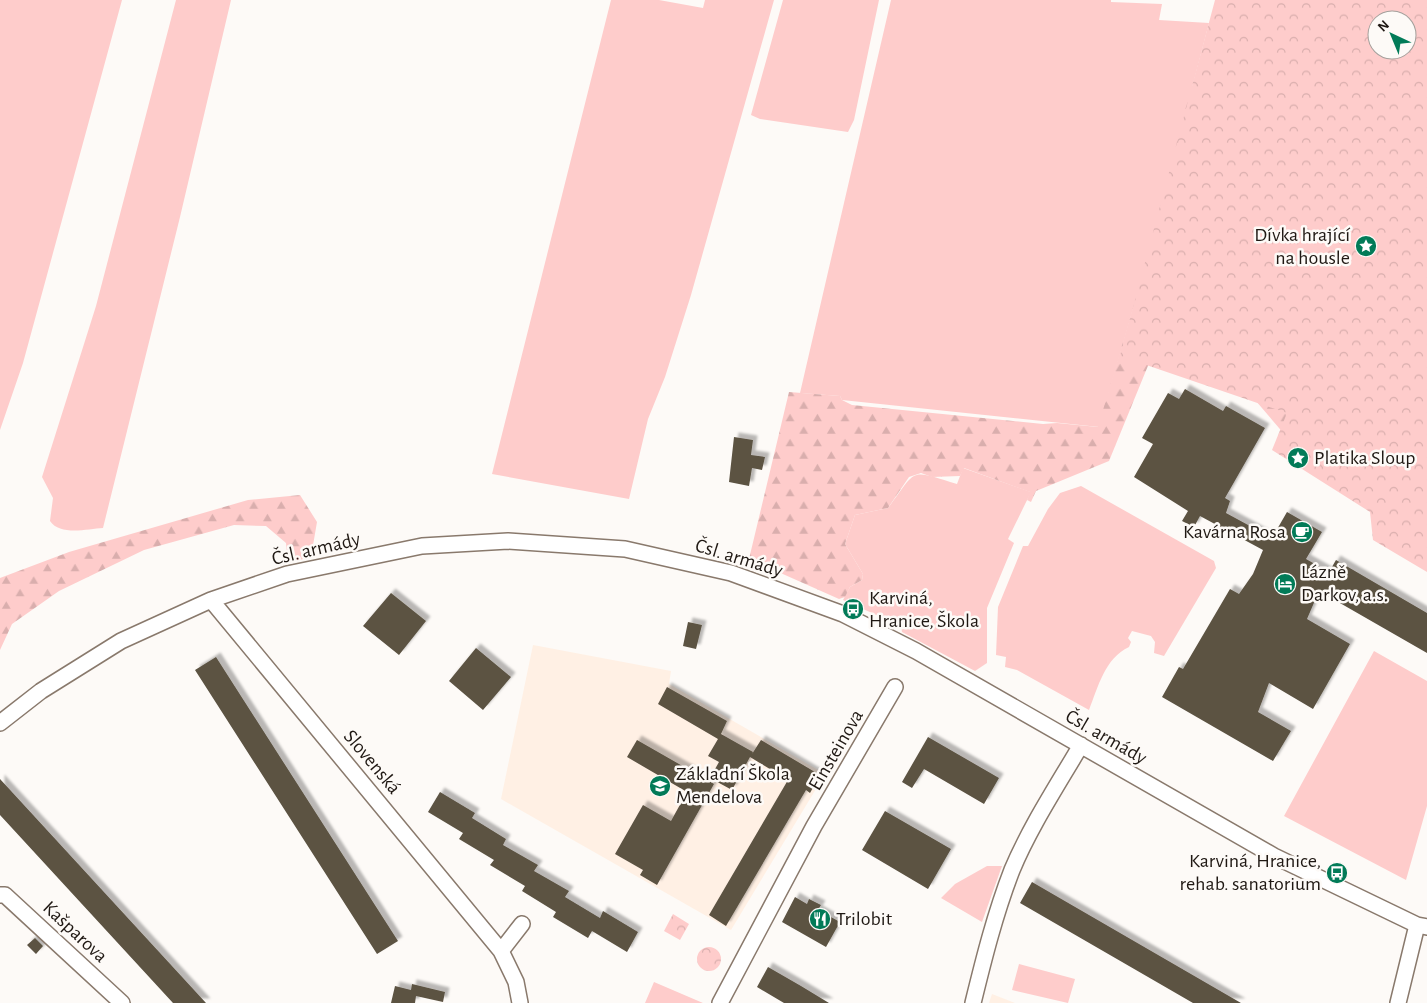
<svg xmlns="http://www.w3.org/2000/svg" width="1427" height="1003" viewBox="0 0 1427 1003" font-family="'Alegreya Sans',sans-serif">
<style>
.built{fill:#fff0e4}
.green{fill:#fecccb}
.forest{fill:url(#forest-firs)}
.park{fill:url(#park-crowns);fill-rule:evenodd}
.building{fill:#5b5242;filter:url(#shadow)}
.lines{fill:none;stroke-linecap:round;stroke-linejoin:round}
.street-casing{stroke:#89796c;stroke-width:18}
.street{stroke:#fff;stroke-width:15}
.labels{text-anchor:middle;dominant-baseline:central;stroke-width:5;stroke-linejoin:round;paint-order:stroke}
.poi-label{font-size:20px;fill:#1f1813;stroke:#fdfaf7;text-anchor:start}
.street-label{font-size:20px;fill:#1f1813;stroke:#fdfaf7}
</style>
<defs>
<pattern id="forest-firs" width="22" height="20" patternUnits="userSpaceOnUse" patternTransform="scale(1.25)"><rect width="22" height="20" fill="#fecccb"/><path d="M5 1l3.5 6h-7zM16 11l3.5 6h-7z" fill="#d9aead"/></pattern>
<pattern id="park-crowns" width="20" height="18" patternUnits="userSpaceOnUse" patternTransform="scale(1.25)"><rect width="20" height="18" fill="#fecccb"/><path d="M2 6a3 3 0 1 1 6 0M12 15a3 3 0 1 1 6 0" fill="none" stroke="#d9aead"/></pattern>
<filter id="shadow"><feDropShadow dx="4.5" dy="-4.5" stdDeviation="1" flood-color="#0004"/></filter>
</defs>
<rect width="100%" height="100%" fill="#fdfaf7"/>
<path class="built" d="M533 645 671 671 669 684 825 774 731 930 501 799Z
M992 994 1015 1003H989Z"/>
<path class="green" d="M0 0H122L23 363 0 430Z
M176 0H231L180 217 103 528C87 529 60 536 50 521L53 498 42 477 96 306Z
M611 0H659L703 8 705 0H774L691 295 665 377 648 419 629 499 492 474Z
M783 0H879L854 120 848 132 760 119 751 115Z
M891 0H1111V2L1162 4 1159 20 1209 23 1145 267 1099 427 842 400 840 396 800 393Z
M963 468 1031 492 1008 539 1014 543 987 608V663L975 671 902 632 901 626 843 600 850 587 862 580 863 574 845 544 855 515 888 508C918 468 908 469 957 484Z
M1081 486 1214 561 1216 568 1164 656 1154 653 1155 642 1151 636 1132 631 1128 638 1131 642 1129 647C1105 658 1098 687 1089 710L1017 670 1005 667 1006 657 996 655 998 607 1023 546H1028L1048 509 1060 493Z
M1374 651 1427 681V806L1406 880 1284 816Z
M987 866H1002L982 922 941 898 955 884Z
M1019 964 1075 979 1068 1003 1012 990Z
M654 982 703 1003H645Z"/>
<path class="forest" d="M1191 87 1238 100 1303 456 1232 373 1154 351 1109 461 1036 491 1031 502 1027 500 1030 492 964 468 960 476 932 477 921 473 909 477 888 508 855 515 845 544 863 574 862 580 850 587 845 597 839 599 749 559 789 392 840 396 842 400 852 405 1043 424 1057 423 1098 427 1145 267Z
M300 495 317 522 311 557 288 563 286 543 266 526 234 525 144 550 59 591 12 624 0 650V578L69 552 248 500Z"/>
<path class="park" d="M1215 0H1427V572L1373 540 1370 512 1272 450 1287 413 1120 356ZM1377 20H1407V50H1377Z
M673 914 689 924 680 940 664 931Z
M697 959a12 12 0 1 1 24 0a12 12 0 1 1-24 0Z"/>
<path class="building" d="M1185 389 1223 411 1226 406 1265 428 1225 498 1230 501 1226 513 1272 538 1287 512 1322 532 1306 559 1329 572 1336 560 1427 613V653L1319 591 1307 619 1350 644 1313 709 1269 683 1258 712 1291 731 1273 761 1162 697 1179 667 1183 669 1230 589 1239 594 1253 574 1263 550 1200 516 1194 527 1182 521 1188 511 1134 477 1153 444 1142 438 1168 393 1179 399Z
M734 437 753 440 751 455 765 457 762 470 752 468 749 486 729 482Z
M391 593 426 621 399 655 363 626Z
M688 622 702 625 696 649 683 646Z
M476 648 511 677 483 710 449 681Z
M216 657 398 941 377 954 195 670Z
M667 687 727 721 721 734 753 752 752 754 761 740 820 775 810 793 806 790 726 926 709 915 788 780 750 757 732 790 710 778 719 762 708 756 718 739 658 704Z
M928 737 999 778 984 804 924 769 912 788 902 782Z
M637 740 714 784 657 885 640 875 643 870 615 854 643 805 671 821 687 792 627 757Z
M0 779 206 1003H173L0 815Z
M440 792 475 813 472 818 506 839 503 845 538 865 534 871 569 891 565 897 600 918 603 911 638 932 627 952 592 931 588 938 553 917 556 912 522 891 525 886 490 865 494 860 459 839 463 833 428 812Z
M885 811 951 849 928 889 862 850Z
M1032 882 1241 1003H1193L1020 903Z
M795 897 807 904 809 899 821 905 818 910 840 922 826 947 782 922Z
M35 938 43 946 36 954 27 945Z
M768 967 801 986 829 1003H784L757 987Z
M412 984 445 992 443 1002 416 996 415 1003H391L395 986 411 990Z"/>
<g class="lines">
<g class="street-casing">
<path id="street" d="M211 600 501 951 516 982 520 1003
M0 723 41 691 121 641 211 600 287 574 422 546 508 541 625 549 731 573 843 614 916 651 1274 856 1417 925 1427 927
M0 895H5L122 1003
M501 951 522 924
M720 1003 814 826 895 687
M973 1003C984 958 995 914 1012 870 1030 827 1057 786 1081 745
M1398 1003 1417 925"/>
</g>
<use href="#street" class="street"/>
</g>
<defs>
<g id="sight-disc" transform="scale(1.125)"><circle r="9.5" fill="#027b58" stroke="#fdfaf7"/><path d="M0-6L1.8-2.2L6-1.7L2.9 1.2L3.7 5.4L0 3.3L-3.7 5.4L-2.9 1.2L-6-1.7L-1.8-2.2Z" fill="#fff"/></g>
<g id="cafe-disc" transform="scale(1.125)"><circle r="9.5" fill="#027b58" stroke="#fdfaf7"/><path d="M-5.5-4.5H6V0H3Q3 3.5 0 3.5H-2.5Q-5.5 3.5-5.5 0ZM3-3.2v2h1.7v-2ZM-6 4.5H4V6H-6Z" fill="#fff"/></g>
<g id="hotel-disc" transform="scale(1.125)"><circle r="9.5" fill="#027b58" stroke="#fdfaf7"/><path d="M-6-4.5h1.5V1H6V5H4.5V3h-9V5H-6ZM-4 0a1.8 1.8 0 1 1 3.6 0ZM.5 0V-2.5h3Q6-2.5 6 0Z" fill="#fff"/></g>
<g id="bus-disc" transform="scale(1.125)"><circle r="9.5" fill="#027b58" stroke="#fdfaf7"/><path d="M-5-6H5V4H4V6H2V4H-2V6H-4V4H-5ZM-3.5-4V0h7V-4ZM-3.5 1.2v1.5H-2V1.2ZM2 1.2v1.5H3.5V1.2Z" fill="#fff"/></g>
<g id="school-disc" transform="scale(1.125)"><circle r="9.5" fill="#027b58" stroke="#fdfaf7"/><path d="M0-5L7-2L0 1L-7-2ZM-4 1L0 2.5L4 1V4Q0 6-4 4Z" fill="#fff"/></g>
<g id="restaurant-disc" transform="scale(1.125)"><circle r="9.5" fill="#027b58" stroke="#fdfaf7"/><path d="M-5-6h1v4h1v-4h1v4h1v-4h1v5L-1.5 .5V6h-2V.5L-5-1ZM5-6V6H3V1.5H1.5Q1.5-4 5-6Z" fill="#fff"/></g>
</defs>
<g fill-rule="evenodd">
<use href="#sight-disc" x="1366" y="246"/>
<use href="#sight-disc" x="1298" y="458"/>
<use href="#cafe-disc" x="1302" y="532"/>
<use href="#hotel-disc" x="1285" y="584"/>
<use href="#bus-disc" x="853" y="609"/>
<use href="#school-disc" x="660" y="786"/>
<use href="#bus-disc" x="1337" y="873"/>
<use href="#restaurant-disc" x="820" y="919"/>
</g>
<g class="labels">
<g class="poi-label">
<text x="1350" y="235" text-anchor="end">Dívka hrající<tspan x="1350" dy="23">na housle</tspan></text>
<text x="1314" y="458">Platika Sloup</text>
<text x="1286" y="532" text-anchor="end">Kavárna Rosa</text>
<text x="1301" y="572">Lázně<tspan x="1301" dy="23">Darkov, a.s.</tspan></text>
<text x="869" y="598">Karviná,<tspan x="869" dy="23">Hranice, Škola</tspan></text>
<text x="676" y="774">Základní Škola<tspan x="676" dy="23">Mendelova</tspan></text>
<text x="1321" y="861" text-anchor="end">Karviná, Hranice,<tspan x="1321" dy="23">rehab. sanatorium</tspan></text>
<text x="836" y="919">Trilobit</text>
</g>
<g class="street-label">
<text transform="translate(316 549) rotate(-13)">Čsl. armády</text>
<text transform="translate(739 558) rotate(17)">Čsl. armády</text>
<text transform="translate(1106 737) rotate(30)">Čsl. armády</text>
<text transform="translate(836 750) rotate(-60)">Einsteinova</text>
<text transform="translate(372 762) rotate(50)">Slovenská</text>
<text transform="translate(75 932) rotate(43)">Kašparova</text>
</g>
</g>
<g transform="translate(1392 35) rotate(316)"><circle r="24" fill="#fdfaf7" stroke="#a4a09c"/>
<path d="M0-4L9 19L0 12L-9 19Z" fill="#027b58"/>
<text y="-8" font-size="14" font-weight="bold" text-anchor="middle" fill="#1f1813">N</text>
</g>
</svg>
